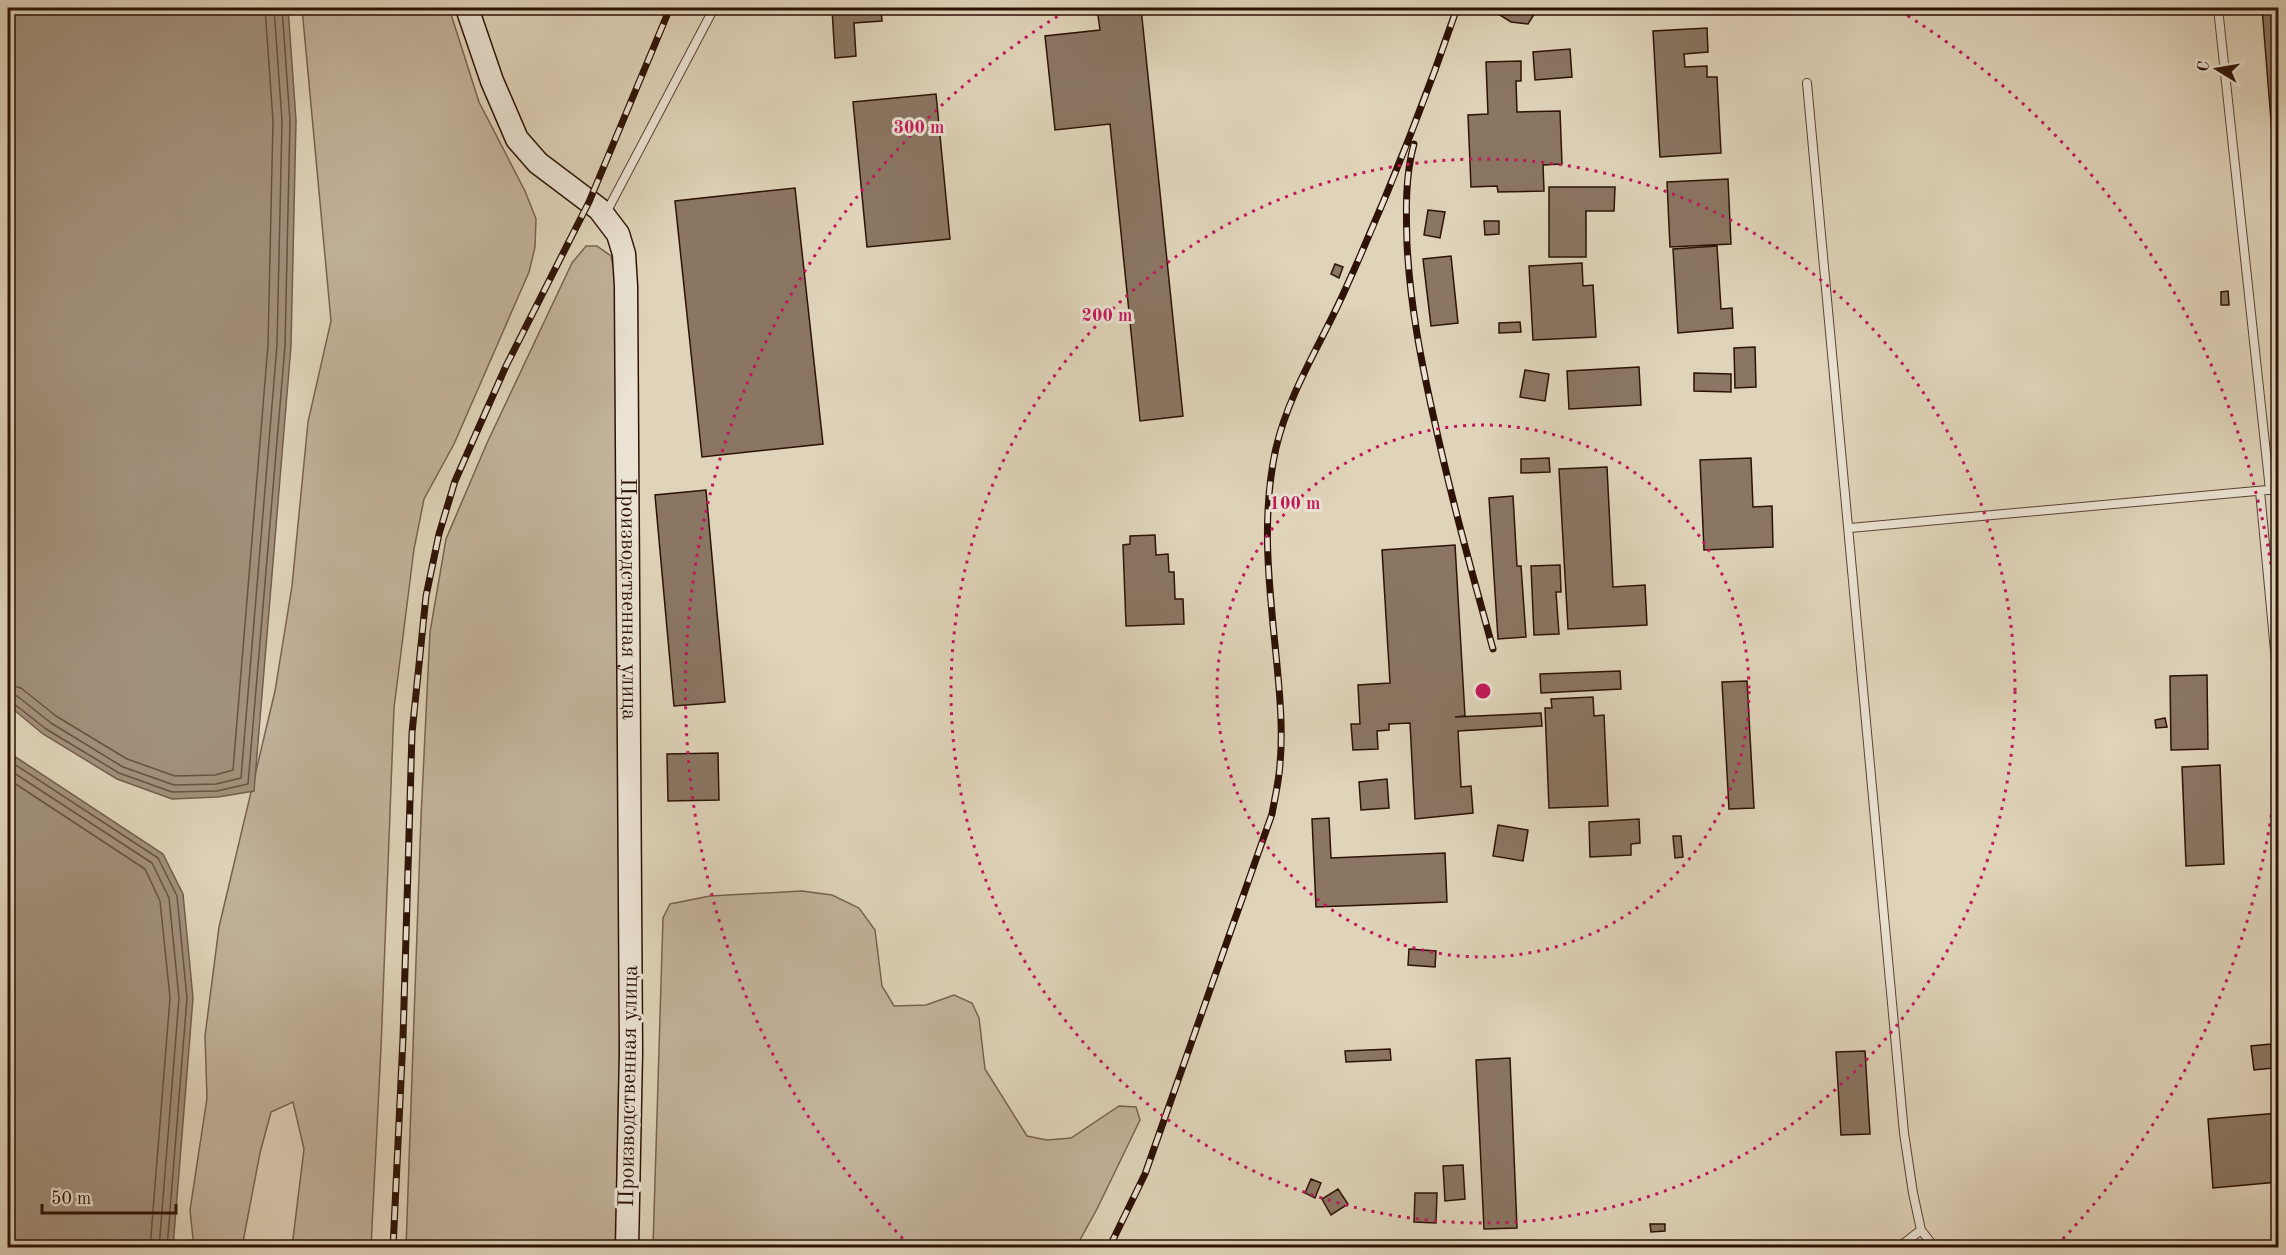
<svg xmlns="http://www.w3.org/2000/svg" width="2286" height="1255" viewBox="0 0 2286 1255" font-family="'Old Standard TT',serif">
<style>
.green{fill:#c1b29a;stroke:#776250;stroke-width:1.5}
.water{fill:#a2917c;stroke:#735e4c;stroke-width:1.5}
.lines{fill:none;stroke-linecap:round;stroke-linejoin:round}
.shore{stroke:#685240;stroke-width:1.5}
.building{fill:#8a7663;stroke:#2d1205;stroke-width:1.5}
.lane-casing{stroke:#5a4232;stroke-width:10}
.secondary-casing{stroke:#2d1205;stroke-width:25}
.lane{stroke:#eae2d2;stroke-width:8}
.secondary{stroke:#eae2d2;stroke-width:22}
.rail-casing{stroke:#2d1205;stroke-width:7}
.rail{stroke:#eae2d2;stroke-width:4.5;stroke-dasharray:14;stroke-linecap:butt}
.ring{fill:none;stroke:#c2185b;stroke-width:3;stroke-dasharray:3 6}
.labels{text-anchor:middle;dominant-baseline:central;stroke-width:6;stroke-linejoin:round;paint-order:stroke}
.street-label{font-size:22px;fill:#2d1205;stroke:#eae2d2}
.centre{fill:#c2185b;stroke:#eae2d2;stroke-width:3}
.ring-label{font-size:18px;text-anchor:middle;font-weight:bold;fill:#c2185b;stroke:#eae2d2;stroke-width:6;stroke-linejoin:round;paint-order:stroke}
</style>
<rect width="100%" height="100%" fill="#dfd3b9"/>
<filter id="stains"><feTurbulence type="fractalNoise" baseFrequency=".00333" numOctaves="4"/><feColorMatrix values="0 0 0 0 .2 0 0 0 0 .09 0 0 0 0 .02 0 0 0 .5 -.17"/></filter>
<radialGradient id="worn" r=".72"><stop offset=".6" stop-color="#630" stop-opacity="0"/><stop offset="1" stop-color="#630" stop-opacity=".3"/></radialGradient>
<path class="green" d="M302 8H449L479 102 525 191 536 219 535 247 529 272 454 444 424 499 414 549 394 708 381 1048 371 1247H292L304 1149 293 1102 271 1112 260 1153 242 1247 194 1248 190 1210 207 1098 205 1036 219 927 275 691 292 586 308 422 331 321Z
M586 246H597L611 256 616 281 620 1010 616 1247 406 1248 421 817 430 632 446 539 487 443 572 263Z
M802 891 832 895 859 908 875 930 882 986 894 1006 926 1005 954 995 972 1003 979 1018 985 1069 1027 1136 1047 1140 1071 1138 1119 1106 1136 1107 1140 1120 1097 1209 1076 1247H653L663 918 670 904 710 896Z"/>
<path class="water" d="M8 8H288L296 120 291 346 254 791 218 797 172 799 117 779 43 734 8 705Z
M8 752 163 854 183 894 193 998 173 1247H8Z"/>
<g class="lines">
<path class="shore" d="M8 685 21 688 56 716 127 759 175 776 215 775 233 770 268 345 273 121 265 8
M8 694 17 696 51 723 123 767 174 785 216 784 241 778 277 345 282 121 274 8
M8 701 13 703 46 729 119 773 172 792 217 791 248 784 285 346 290 121 282 8
M8 760 158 858 177 896 187 998 167 1248
M8 769 152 863 169 898 179 998 159 1248
M8 779 145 869 160 901 170 998 150 1248"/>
</g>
<path class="building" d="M849 8H881L882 21 854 23 856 56 835 58 832 9Z
M1097 8H1141L1183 416 1140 421 1110 124 1055 130 1045 36 1100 30Z
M1499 8H1538L1528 24 1511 22 1498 14Z
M1561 8H1597V9L1561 10Z
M2262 8H2278V208Z
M1707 28 1708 52 1684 54 1685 67 1707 66V77H1717L1721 153 1660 157 1653 31Z
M1570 49 1572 77 1535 80 1533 52Z
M1521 61V81H1516L1517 112 1560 111 1562 164 1543 165 1544 191 1498 192 1497 186 1471 187 1468 115 1488 114 1486 62Z
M936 94 950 239 867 247 853 102Z
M1728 179 1731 244 1670 247 1667 182Z
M1549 187H1615L1614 211H1586V257H1549Z
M795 188 823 444 702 457 675 201Z
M1428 210 1445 212 1440 238 1424 235Z
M1484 221H1499V234L1485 235Z
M1717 246 1721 309 1732 308 1733 328 1678 333 1673 249Z
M1451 256 1458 323 1431 326 1423 259Z
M1582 263 1583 286 1593 285 1596 337 1533 340 1529 266Z
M1335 264 1343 267 1339 278 1331 274Z
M2228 291 2229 305H2221V292Z
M1520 322 1521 332 1499 333V323Z
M1755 347 1756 387 1735 388 1734 348Z
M1639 367 1641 405 1569 409 1567 371Z
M1525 370 1549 374 1545 401 1520 397Z
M1694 373 1731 374V392L1694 391Z
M1549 458 1550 472 1521 473V459Z
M1751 458 1753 507 1772 506 1773 547 1704 550 1700 460Z
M1607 467 1613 587 1645 585 1647 625 1568 629 1559 469Z
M706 490 725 702 674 706 655 495Z
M1513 496 1517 566H1521L1526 637 1498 639 1489 498Z
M1155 535 1156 555 1168 554 1169 572H1174L1175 599H1183L1184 624 1126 626 1123 545 1130 544V536Z
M1455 545 1465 716 1455 717 1541 713 1542 726 1458 731 1461 787 1471 786 1473 813 1415 819 1410 723 1389 724V730L1377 731 1378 749 1353 750 1351 724H1360L1358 685 1390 683 1382 550Z
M1560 565 1561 592H1556L1559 634 1534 635 1531 566Z
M1620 671 1621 689 1541 693 1540 674Z
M2207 675 2208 749 2171 750 2170 676Z
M1747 681 1754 808 1729 809 1722 682Z
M1593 697 1594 716 1604 715 1608 806 1549 808 1545 708H1552L1551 699Z
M2165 718 2167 727 2156 728 2155 720Z
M718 753 719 800 668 801 667 754Z
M2220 765 2224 864 2186 866 2182 767Z
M1387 779 1389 808 1361 810 1359 782Z
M1329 818 1331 858 1445 853 1447 902 1316 907 1312 819Z
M1639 819 1640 843 1631 844V855L1590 857 1589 822Z
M1498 825 1528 830 1523 861 1493 856Z
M1673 836H1681L1683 857 1675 858Z
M1409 949 1436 951 1435 967 1408 965Z
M2271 1044 2273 1068 2254 1070 2251 1046Z
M1390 1049 1391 1060 1346 1062 1345 1051Z
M1865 1051 1870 1134 1841 1135 1836 1052Z
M1510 1058 1517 1228 1484 1229 1476 1060Z
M2278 1113V1182L2213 1188 2208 1119Z
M1463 1165 1465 1199 1445 1201 1443 1166Z
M1311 1179 1321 1183 1315 1198 1305 1193Z
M1338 1189 1348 1204 1331 1215 1322 1199Z
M1415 1193H1437L1436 1223 1414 1222Z
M1650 1224H1665V1231L1651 1232Z"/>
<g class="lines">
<g class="lane-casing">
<path id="lane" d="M2218 8 2270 490
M1807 83 1904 1133 1913 1193 1921 1230 1935 1248
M606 213 714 8
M2260 491 2278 683
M1850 528 2278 489
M1898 1248 1921 1230"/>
</g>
<g class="secondary-casing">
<g id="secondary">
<path id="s1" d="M467 8 492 81 517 139 538 163 599 209 618 234 624 254 626 286 631 1052 627 1248"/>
</g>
</g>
<use href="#lane" class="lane"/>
<use href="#secondary" class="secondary"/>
<g class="rail-casing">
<path id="rail" d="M1414 144C1405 176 1406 211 1407 244 1410 304 1421 361 1434 419 1451 497 1472 573 1493 649
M393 1248 403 1038 412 733 426 596 439 534 455 481 506 366 589 202 670 8
M1109 1248 1145 1174 1272 814C1275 797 1279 781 1280 764 1283 732 1280 697 1277 665 1270 592 1260 520 1276 448 1289 392 1322 342 1345 290 1387 197 1424 104 1457 8"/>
</g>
<use href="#rail" class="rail"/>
</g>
<g class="ring">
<circle cx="1483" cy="691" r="266"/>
<circle cx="1483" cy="691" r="532"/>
<path d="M2278 761A798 798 0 0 1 2057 1245M909 1245A798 798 0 0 1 1066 11M1900 11A798 798 0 0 1 2278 621"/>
</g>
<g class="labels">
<g class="street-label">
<text stroke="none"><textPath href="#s1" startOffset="646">Производственная улица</textPath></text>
<text transform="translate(629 1086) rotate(-89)">Производственная улица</text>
</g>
</g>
<circle cx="1483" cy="691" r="9" class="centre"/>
<g class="ring-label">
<text x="919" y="133">300 m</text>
<text x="1107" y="321">200 m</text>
<text x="1295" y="509">100 m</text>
</g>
<rect width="2286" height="1255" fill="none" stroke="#dfd3b9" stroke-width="30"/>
<rect x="9" y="9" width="2268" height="1237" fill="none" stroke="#2d1205" stroke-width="3"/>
<rect x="15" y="15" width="2256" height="1225" fill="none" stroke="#2d1205" stroke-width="1.5"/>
<g transform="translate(2217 69) rotate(281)" stroke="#eae2d2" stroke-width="4.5" paint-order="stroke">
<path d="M0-4.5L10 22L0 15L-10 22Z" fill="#2d1205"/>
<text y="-9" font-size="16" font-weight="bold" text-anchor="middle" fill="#2d1205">С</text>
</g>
<path d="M42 1204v9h134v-9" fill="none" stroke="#2d1205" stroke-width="3"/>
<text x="51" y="1204" font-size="18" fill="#2d1205" stroke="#eae2d2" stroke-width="4.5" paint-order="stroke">50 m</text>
<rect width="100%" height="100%" filter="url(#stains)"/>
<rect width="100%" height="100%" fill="url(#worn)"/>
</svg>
